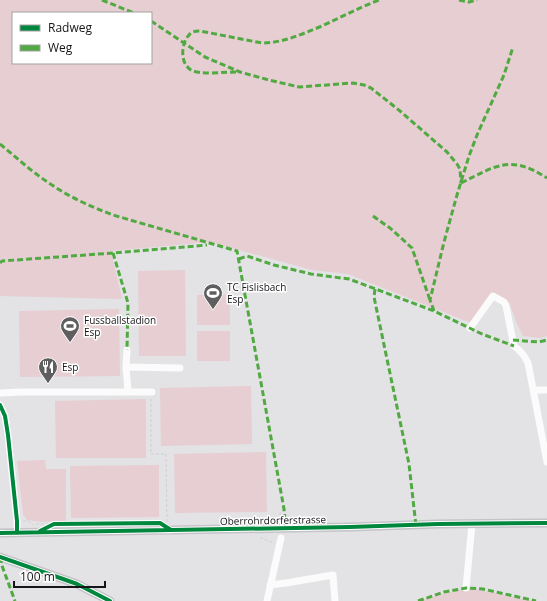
<svg xmlns="http://www.w3.org/2000/svg" width="547" height="601" viewBox="0 0 547 601" font-family="'Open Sans',sans-serif">
<style>
.green{fill:#e6ced2;fill-rule:evenodd}
.lines{fill:none;stroke-linecap:round;stroke-linejoin:round}
.path{stroke:#cfced0;stroke-width:1;stroke-dasharray:3 2;stroke-linecap:butt}
.minor{stroke:#fbfbfb;stroke-width:7}
.major{stroke:#c4c3c8;stroke-width:9}
.quiet{stroke:#51a942;stroke-width:3;stroke-dasharray:6 3;stroke-linecap:butt}
.cycleway-casing{stroke:#fff;stroke-width:6}
.cycleway{stroke:#00873e;stroke-width:4}
.labels{text-anchor:middle;dominant-baseline:central;stroke-width:3;stroke-linejoin:round;paint-order:stroke}
.poi-label{font-size:10px;fill:#161517;stroke:#fff;text-anchor:start}
.street-label{font-size:10px;fill:#161517;stroke:#fff}
</style>
<rect width="100%" height="100%" fill="#e3e2e4"/>
<path class="green" d="M0 0H547V336L540 338 523 336 517 324 509 302 491 292 471 323 348 274 312 270 210 242 111 251 122 299 0 296ZM13 13H151V63H13Z
M185 270 186 356H139L138 271Z
M230 294V325H197V295Z
M119 309 120 376 20 377 19 311Z
M197 331H230V361H197Z
M251 386 252 444 161 446 160 388Z
M146 399V458H56L55 401Z
M266 452 267 512 175 513 174 454Z
M45 460 46 469H66V521L42 522 27 520 23 514 17 461Z
M159 465V517L71 518 70 466Z
M470 588 534 601H419L442 594Z"/>
<g class="lines">
<path class="path" d="M151 399V454H166L167 522
M23 521H28L33 525
M249 521 280 519V513L282 510 284 509
M36 524H49
M261 537V538L274 543"/>
<path class="minor" d="M470 328 493 296 504 302 506 306 514 346C521 351 525 356 528 363L547 462
M127 350 126 367 128 391
M126 367 180 368
M533 390H547
M0 393 20 392H152
M0 405 5 416 8 435 17 521V533
M270 585 286 583 333 575 335 601
M466 588 472 524
M267 601 281 538"/>
<path class="major" d="M0 533 350 527 438 524 547 523
M0 557 63 579 77 584 110 601"/>
<path class="quiet" d="M102 0 134 13
M459 0 469 2 477 0
M151 21 205 57 240 72 269 80 299 87 353 83 364 85 371 88 400 111 447 152 457 164 460 169 461 183
M236 72C225 72 200 75 191 70 179 63 181 41 191 33 194 31 197 31 200 31L262 43C283 43 302 34 322 26 341 17 359 8 379 0
M0 144C17 158 33 173 52 185 71 198 92 207 113 215L237 251 284 509 286 528
M461 183C496 166 510 154 547 178
M373 216 390 228 412 248 430 300
M113 253 128 303 127 350
M239 259 247 256 274 265 311 274 349 279 434 311 482 334 514 346
M0 263 2 261 113 253 207 245
M375 289 374 297 409 464 416 526
M434 311 430 300 444 242 457 195 469 156 477 135 504 75 513 47
M513 340 539 342 547 340
M2 557 1 563 15 601
M418 601 444 592 466 588 483 589 536 601"/>
<g class="cycleway-casing">
<path id="cycleway" d="M0 405 5 416 8 435 17 521V533
M40 531 54 524 160 523 171 530
M0 533 350 527 438 524 547 523
M0 557 63 579 77 584 110 601"/>
</g>
<use href="#cycleway" class="cycleway"/>
</g>
<defs>
<g id="stadium-pin" transform="scale(1)"><path d="M0 17L-7.5 6A9.5 9.5 0 1 1 7.5 6Z" fill="#5e5d5f" stroke="#fff"/><path d="M0-5a6.5 5 0 1 0 0 10a6.5 5 0 1 0 0-10ZM-3.5-1.8h7v3.6h-7Z" fill="#fff"/></g>
<g id="restaurant-pin" transform="scale(1)"><path d="M0 17L-7.5 6A9.5 9.5 0 1 1 7.5 6Z" fill="#5e5d5f" stroke="#fff"/><path d="M-5-6h1v4h1v-4h1v4h1v-4h1v5L-1.5 .5V6h-2V.5L-5-1ZM5-6V6H3V1.5H1.5Q1.5-4 5-6Z" fill="#fff"/></g>
</defs>
<g fill-rule="evenodd">
<use href="#stadium-pin" x="213" y="293"/>
<use href="#stadium-pin" x="70" y="326"/>
<use href="#restaurant-pin" x="48" y="367"/>
</g>
<g class="labels">
<g class="poi-label">
<text x="227" y="287">TC Fislisbach<tspan x="227" dy="12">Esp</tspan></text>
<text x="84" y="320">Fussballstadion<tspan x="84" dy="12">Esp</tspan></text>
<text x="62" y="367">Esp</text>
</g>
<g class="street-label">
<text transform="translate(273 520) rotate(-1)">Oberrohrdorferstrasse</text>
</g>
</g>
<rect x="12" y="12" width="140" height="52" fill="#ffffff" stroke="#a2a1a2"/>
<rect x="20" y="25" width="20" height="6" fill="#00873e" stroke="#a2a1a2"/>
<text x="48" y="32" font-size="12" fill="#161517">Radweg</text>
<rect x="20" y="45" width="20" height="6" fill="#51a942" stroke="#a2a1a2"/>
<text x="48" y="52" font-size="12" fill="#161517">Weg</text>
<path d="M14 581v6h91v-6" fill="none" stroke="#161517" stroke-width="2"/>
<text x="20" y="581" font-size="12" fill="#161517" stroke="#ffffff" stroke-width="3" paint-order="stroke">100 m</text>
</svg>
